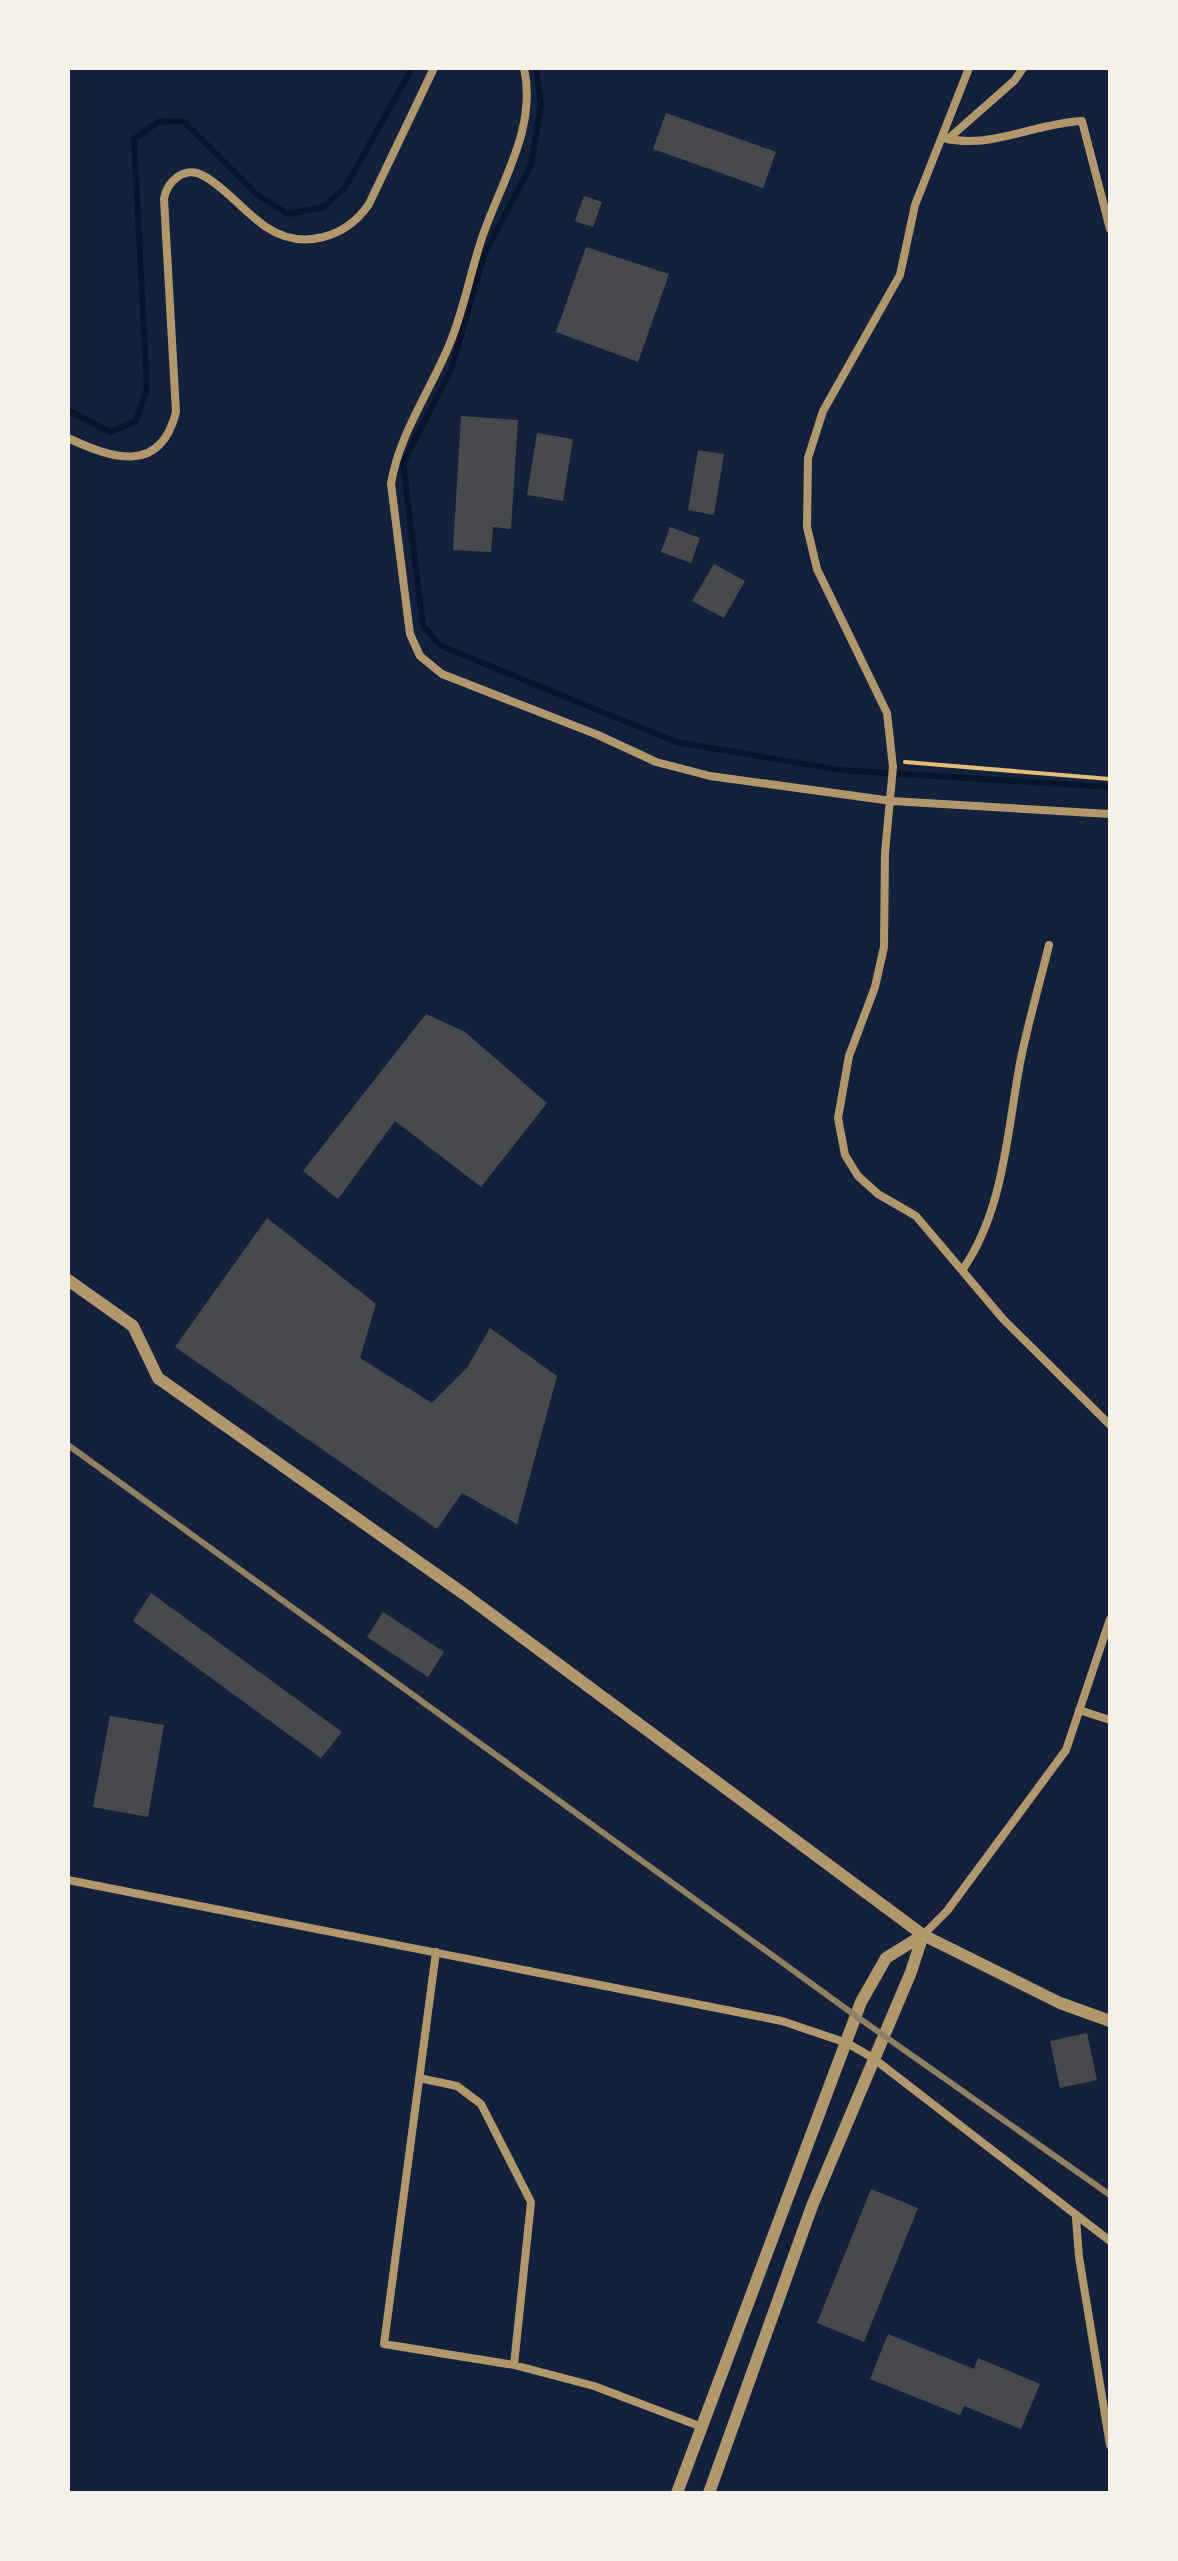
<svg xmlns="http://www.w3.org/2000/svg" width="1178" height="2561" viewBox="0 0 1178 2561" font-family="'IBM Plex Serif',serif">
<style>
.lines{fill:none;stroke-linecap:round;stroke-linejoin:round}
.stream{stroke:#0b132b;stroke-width:6}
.building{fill:#48494c}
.path{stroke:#e5c07b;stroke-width:4}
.minor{stroke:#b1986c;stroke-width:8}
.tertiary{stroke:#b1986c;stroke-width:12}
.rail{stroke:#918062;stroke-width:6}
</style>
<rect width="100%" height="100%" fill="#14213d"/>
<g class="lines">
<path class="stream" d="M536 68 541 105 531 165 484 255 451 370 403 463 423 626 441 646 676 742 840 770 1110 787
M68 410 110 432 136 421 147 389 134 139 158 122 183 121 256 194 288 214 323 207 345 188 412 68"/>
</g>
<path class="building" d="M666 113 776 152 763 188 653 149Z
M584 196 602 202 593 227 575 221Z
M586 247 669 274 638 362 556 332Z
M461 416 518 420 511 529 493 527 491 552 453 550Z
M537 433 573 439 563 501 527 495Z
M698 450 724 454 714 515 688 510Z
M670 527 700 538 691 563 661 552Z
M714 564 745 581 724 618 692 601Z
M426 1014 465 1032 547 1103 481 1187 395 1121 338 1199 303 1171Z
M267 1218 376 1304 360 1358 432 1403 467 1368 490 1328 557 1376 517 1524 462 1493 437 1529 175 1347Z
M151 1593 342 1732 321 1758 133 1621Z
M383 1612 444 1652 428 1677 367 1637Z
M110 1716 164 1725 148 1817 93 1807Z
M1087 2033 1097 2080 1060 2088 1050 2041Z
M871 2189 918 2208 864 2342 817 2323Z
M888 2334 974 2369 978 2358 1040 2384 1021 2429 964 2406 960 2415 870 2379Z"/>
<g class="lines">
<path class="path" d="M905 762 1110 779"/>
<path class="minor" d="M524 68C537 126 503 179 484 232 471 268 465 307 450 343 431 390 399 434 391 484L410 634 420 656 442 674 598 735 656 762 710 776 892 801 1110 814
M969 68 915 205 900 275 823 411 808 458 807 527 817 569 887 713 893 767 885 853 884 947 875 987 849 1056 838 1118 845 1155 858 1176 878 1194 916 1216 1003 1319 1110 1425
M943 138C991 150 1034 123 1082 121L1110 229
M948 139 1015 80 1023 68
M68 438C111 458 160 476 176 412L164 199C167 181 185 165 204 176 227 189 244 212 266 227 302 251 346 238 369 204L434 68
M963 1269C1005 1208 1007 1129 1021 1058 1029 1020 1040 982 1049 945
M1079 1710 1110 1720
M68 1880 782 2021 847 2043 873 2058 1110 2241
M923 1935 947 1911 1066 1750 1110 1619
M436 1952 384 2344 514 2365 594 2386 702 2427
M419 2078 457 2086 481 2104 531 2202 514 2365
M1076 2218 1079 2257 1110 2445"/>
<path class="tertiary" d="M68 1280 133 1326 158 1378 464 1594 923 1935 1060 2003 1110 2021
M677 2493 861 2002 886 1958 923 1935
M709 2493 812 2206 911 1972 923 1935"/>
<path class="rail" d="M68 1445 856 2016 1110 2195"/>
</g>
<rect width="1178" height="2561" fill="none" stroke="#f6f1e7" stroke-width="140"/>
</svg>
